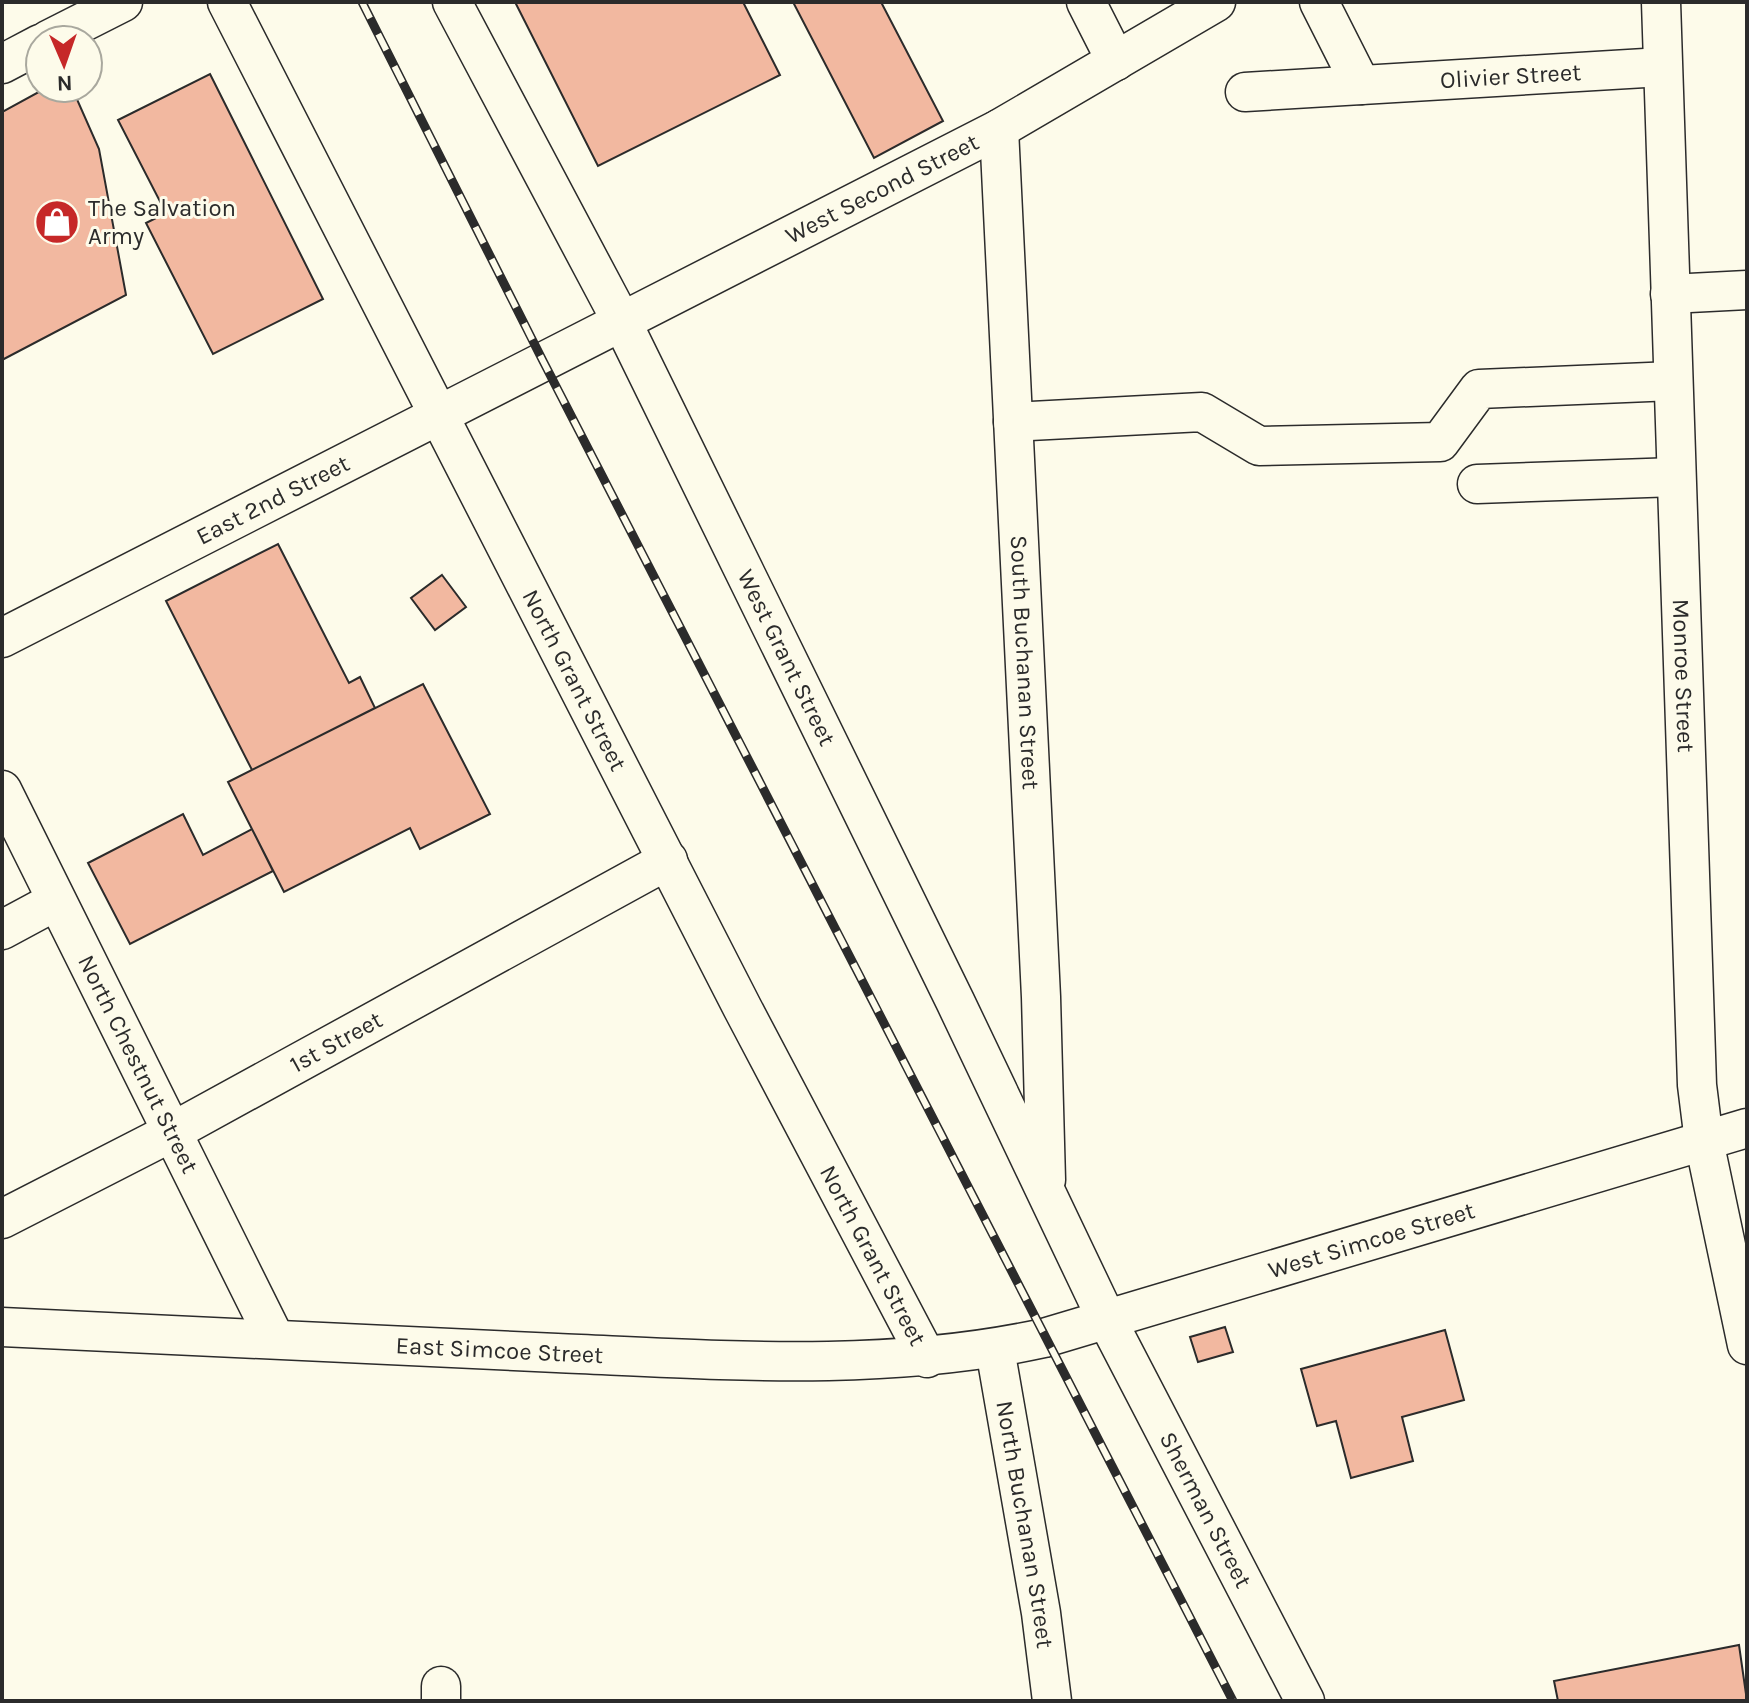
<svg xmlns="http://www.w3.org/2000/svg" width="1749" height="1703" viewBox="0 0 1749 1703" font-family="Karla,sans-serif">
<style>
.building{fill:#f2b8a0;stroke:#2b2b2b;stroke-width:2}
.lines{fill:none;stroke-linecap:round;stroke-linejoin:round}
.minor-casing{stroke:#2b2b2b;stroke-width:41}
.minor{stroke:#fdfbea;stroke-width:38}
.rail-casing{stroke:#2b2b2b;stroke-width:9}
.rail{stroke:#fdfbea;stroke-width:6;stroke-dasharray:18;stroke-linecap:butt}
.labels{text-anchor:middle;dominant-baseline:central;stroke-width:6;stroke-linejoin:round;paint-order:stroke}
.street-label{font-size:24px;fill:#2b2b2b;stroke:#fdfbea}
.poi-label{font-size:24px;fill:#2b2b2b;stroke:#fdfbea;text-anchor:start}
</style>
<rect width="100%" height="100%" fill="#fdfbea"/>
<path class="building" d="M515 2H743L780 75 598 166Z
M793 2H881L943 121 874 158Z
M210 74 323 299 213 354 146 223 166 213 118 120Z
M46 88H72L99 149 126 295 2 360V112Z
M278 544 349 683 360 677 375 708 252 770 166 601Z
M442 575 466 607 435 630 411 598Z
M423 684 490 814 420 849 410 828 284 892 228 782Z
M183 814 203 855 252 829 273 871 130 944 88 863Z
M1225 1327 1233 1352 1198 1362 1190 1337Z
M1445 1330 1464 1400 1402 1417 1413 1461 1351 1478 1336 1421 1317 1426 1301 1369Z
M1739 1645 1747 1701H1558L1554 1681Z"/>
<g class="lines">
<g class="minor-casing">
<g id="minor">
<path id="s1" d="M227 2 743 1009 927 1358"/>
<path id="s2" d="M452 2 623 324 955 1001 1106 1318 1305 1701"/>
<path d="M1086 2 1116 61"/>
<path d="M1319 2 1361 85"/>
<path id="s3" d="M1661 2 1697 1085 1704 1141 1747 1345"/>
<path d="M48 40 123 2"/>
<path d="M2 64 40 44"/>
<path id="s4" d="M1245 92 1662 67"/>
<path id="s5" d="M999 129 1041 997 1046 1180"/>
<path d="M1670 294 1747 290"/>
<path d="M1013 422 1202 412 1259 446 1440 442 1479 389 1673 381"/>
<path d="M1477 484 1676 477"/>
<path id="s6" d="M2 638 999 129 1216 2"/>
<path id="s7" d="M2 790 275 1339"/>
<path d="M2 930 54 902"/>
<path id="s8" d="M2 1219 172 1132 668 860"/>
<path id="s9" d="M2 1327C187 1335 372 1344 557 1353 720 1360 883 1373 1044 1338L1747 1128"/>
<path id="s10" d="M995 1349 1041 1613 1052 1701"/>
<path d="M441 1686V1701"/>
</g>
</g>
<use href="#minor" class="minor"/>
<g class="rail-casing">
<path id="rail" d="M362 2 543 361 1233 1701"/>
</g>
<use href="#rail" class="rail"/>
</g>
<defs>
<g id="shop-disc" transform="scale(2.3)"><circle r="9.5" fill="#c62828" stroke="#fdfbea"/><path d="M-5-2.5h2.3a2.7 3.5 0 0 1 5.4 0H5L5.5 6h-11ZM-1.5-2.5h3a1.5 2.3 0 0 0-3 0Z" fill="#fff"/></g>
</defs>
<g fill-rule="evenodd">
<use href="#shop-disc" x="57" y="222"/>
</g>
<g class="labels">
<g class="street-label">
<text stroke="none"><textPath href="#s4" startOffset="266">Olivier Street</textPath></text>
<text stroke="none"><textPath href="#s6" startOffset="988">West Second Street</textPath></text>
<text stroke="none"><textPath href="#s6" startOffset="304">East 2nd Street</textPath></text>
<text stroke="none"><textPath href="#s2" startOffset="736">West Grant Street</textPath></text>
<text stroke="none"><textPath href="#s5" startOffset="534">South Buchanan Street</textPath></text>
<text stroke="none"><textPath href="#s3" startOffset="674">Monroe Street</textPath></text>
<text stroke="none"><textPath href="#s1" startOffset="762">North Grant Street</textPath></text>
<text stroke="none"><textPath href="#s8" startOffset="378">1st Street</textPath></text>
<text stroke="none"><textPath href="#s7" startOffset="306">North Chestnut Street</textPath></text>
<text stroke="none"><textPath href="#s9" startOffset="1386">West Simcoe Street</textPath></text>
<text stroke="none"><textPath href="#s1" startOffset="1410">North Grant Street</textPath></text>
<text stroke="none"><textPath href="#s9" startOffset="498">East Simcoe Street</textPath></text>
<text stroke="none"><textPath href="#s2" startOffset="1686">Sherman Street</textPath></text>
<text stroke="none"><textPath href="#s10" startOffset="178">North Buchanan Street</textPath></text>
</g>
<g class="poi-label">
<text x="88" y="208">The Salvation<tspan x="88" dy="28">Army</tspan></text>
</g>
</g>
<rect width="1749" height="1703" fill="none" stroke="#2b2b2b" stroke-width="8"/>
<g transform="translate(64 64) rotate(178)"><circle r="38" fill="#fdfbea" stroke="#a9a89e" stroke-width="2"/>
<path d="M0-6L14 30L0 20L-14 30Z" fill="#c62828"/>
<text y="-12" font-size="22" font-weight="bold" text-anchor="middle" fill="#2b2b2b">N</text>
</g>
</svg>
